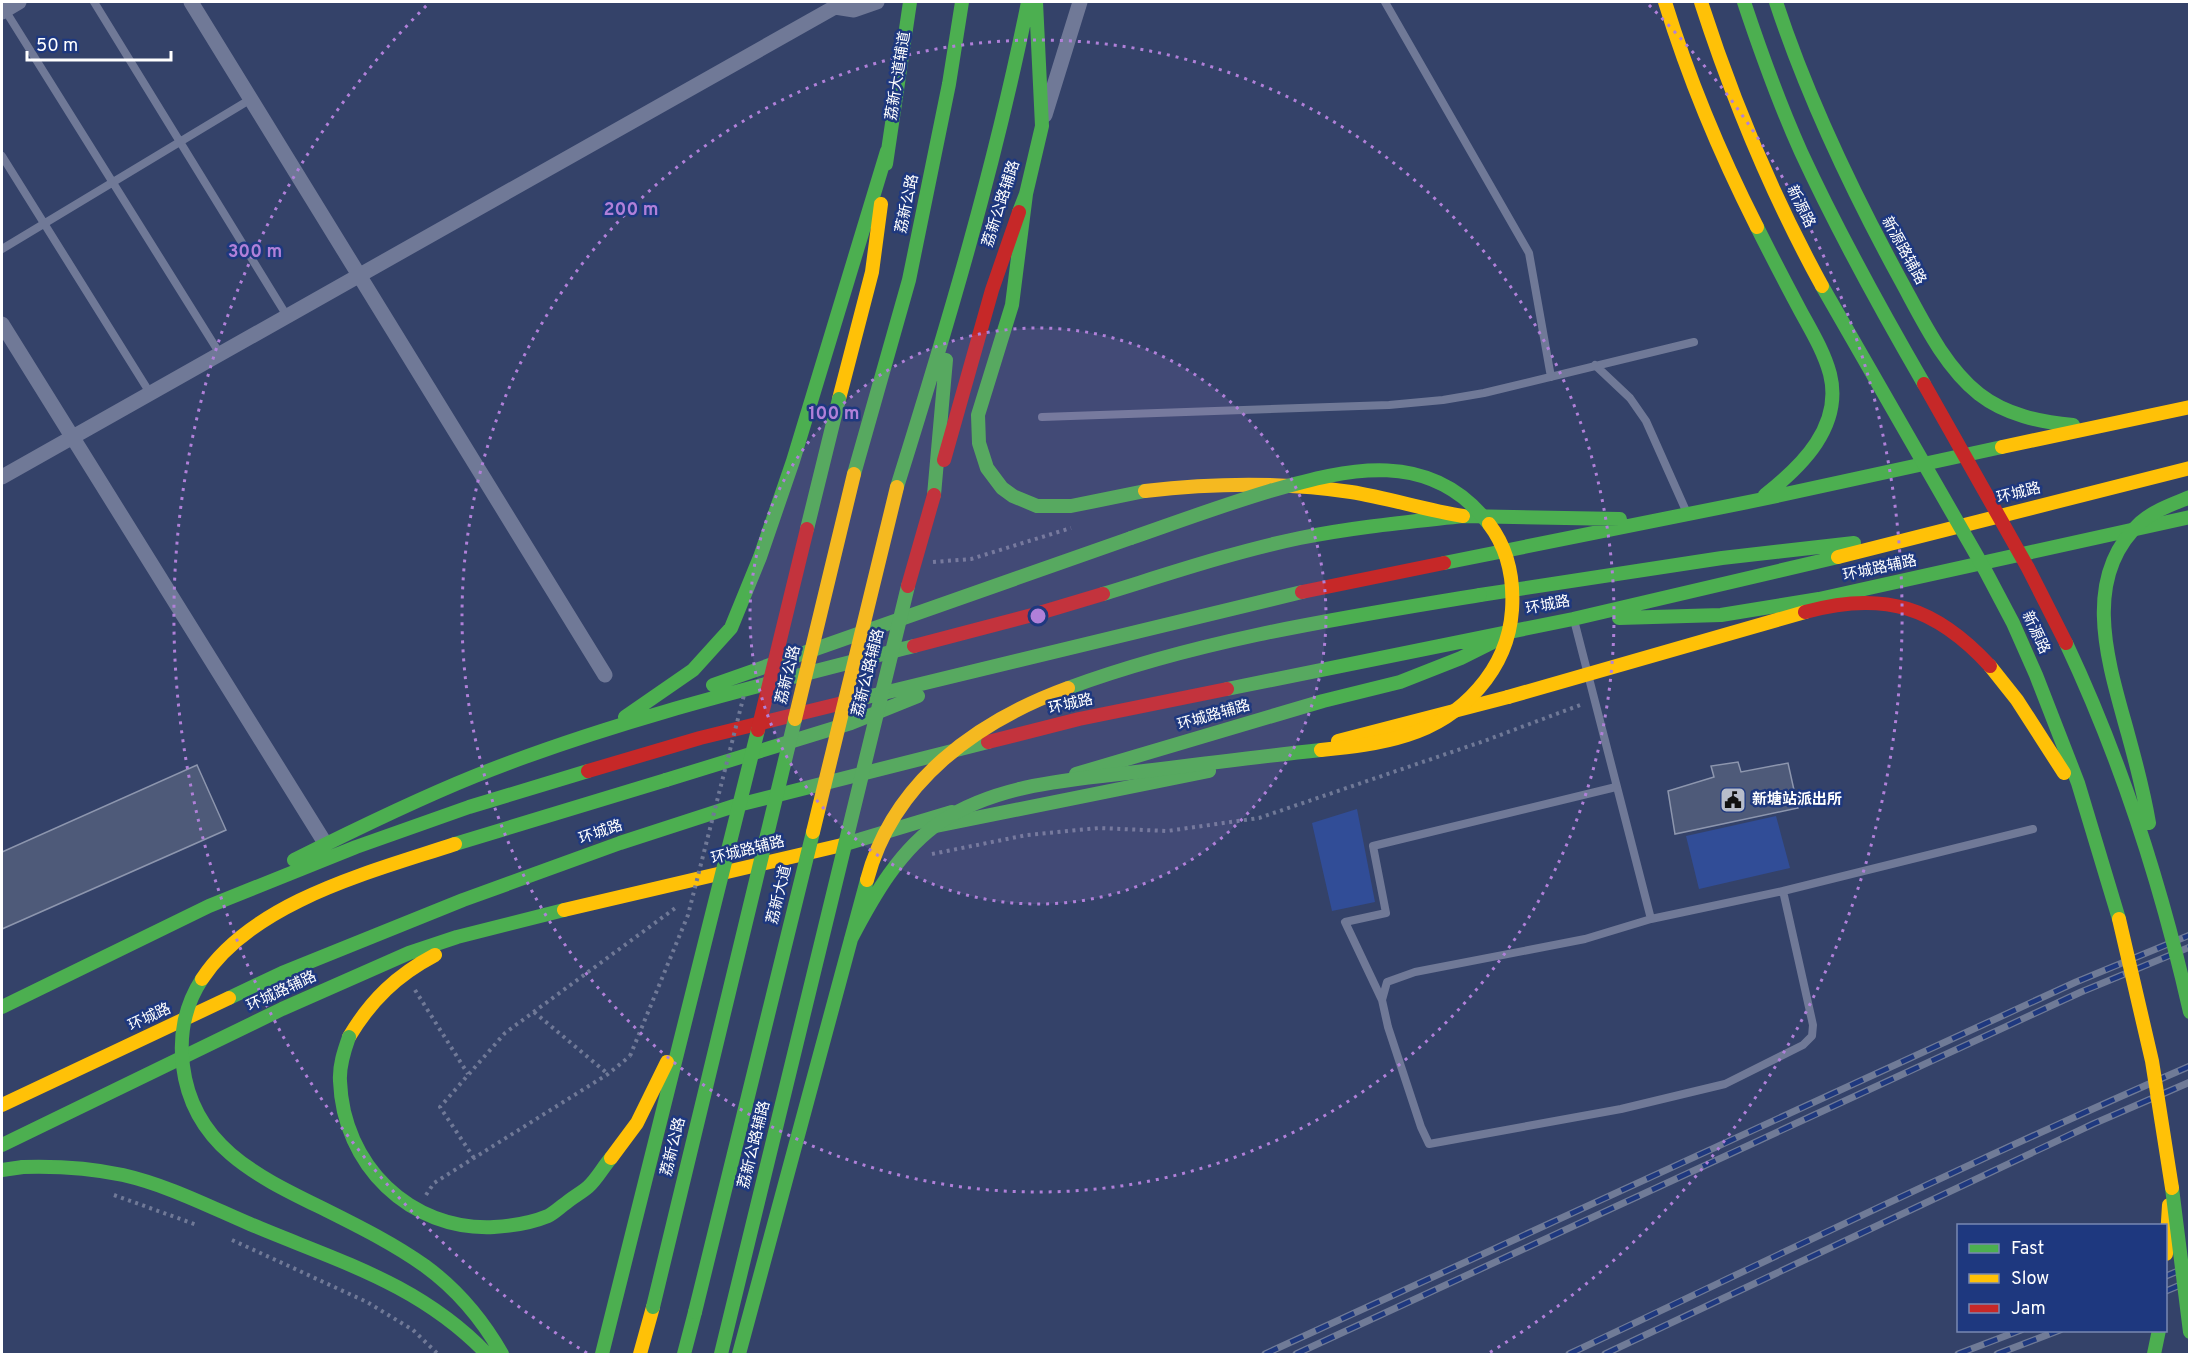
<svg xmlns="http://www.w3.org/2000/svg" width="2191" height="1356" viewBox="0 0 2191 1356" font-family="Overpass,'Noto Sans SC',sans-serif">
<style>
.green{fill:#314d97}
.building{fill:#4e5a79;stroke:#8d96ae;stroke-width:1.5}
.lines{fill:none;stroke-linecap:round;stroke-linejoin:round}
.path{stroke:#707997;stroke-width:4;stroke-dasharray:3 4.5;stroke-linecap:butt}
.lane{stroke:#707997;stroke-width:8}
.street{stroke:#707997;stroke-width:15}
.fast{stroke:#4caf50;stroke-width:14}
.slow{stroke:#ffc107;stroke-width:14}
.jam{stroke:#c62828;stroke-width:14}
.rail-casing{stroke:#707b97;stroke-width:7}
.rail{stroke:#1e387f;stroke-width:4.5;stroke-dasharray:14;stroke-linecap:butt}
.path-bridge{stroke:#707997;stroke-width:4;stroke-dasharray:3 4.5;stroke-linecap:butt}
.fast-bridge{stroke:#4caf50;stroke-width:14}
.slow-bridge{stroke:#ffc107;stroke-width:14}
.jam-bridge{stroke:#c62828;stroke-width:14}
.ring{fill:none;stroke:#b080d9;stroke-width:3;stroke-dasharray:3 6}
.labels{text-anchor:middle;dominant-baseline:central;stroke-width:5;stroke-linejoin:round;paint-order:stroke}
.street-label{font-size:15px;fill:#fff;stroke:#1e387f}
.poi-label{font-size:15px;font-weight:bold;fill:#fff;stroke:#1e387f;text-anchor:start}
.centre{fill:#b080d9;stroke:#1e387f;stroke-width:3}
.ring-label{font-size:18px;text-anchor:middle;font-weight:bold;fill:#b080d9;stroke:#1e387f;stroke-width:5;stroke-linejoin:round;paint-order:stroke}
</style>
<rect width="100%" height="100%" fill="#344269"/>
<path class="green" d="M1357 809 1375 902 1332 911 1312 823Z
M1776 816 1790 868 1699 889 1686 836Z"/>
<path class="building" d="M1738 762 1741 772 1788 763 1798 808 1675 834 1668 791 1714 777 1711 766Z
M197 765 226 830 2 929V852Z"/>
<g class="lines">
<path class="path" d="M933 562 971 559 1071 528
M932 854 1027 835 1099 828 1167 831 1259 818 1484 741 1583 704
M415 990 468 1074
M534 1012 608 1074
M474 1158 440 1107 505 1033 678 906
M114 1195 197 1225
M426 1195 434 1183 608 1074 630 1056
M232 1240 367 1302 413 1330 438 1354"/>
<path class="lane" d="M94 2 287 316
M1385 2 1529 253 1551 377
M5 10 220 354
M2 156 150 393
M2 249 251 99
M1595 365 1630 398 1646 421 1687 513
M1042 417 1389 405 1443 400 1484 393 1694 342
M1574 620 1651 919
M1783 891 1813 1025 1812 1036 1803 1045 1725 1084 1621 1109 1429 1144 1421 1127 1388 1027 1382 1000 1387 982 1415 972 1585 939 1651 919Z
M1783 891 2033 829
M1382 1000 1345 922 1386 913 1373 846 1616 787"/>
<path class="street" d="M191 2 605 675
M2 12 19 2
M1045 115 1080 2
M2 324 325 843
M2 477 835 7 854 10 877 2"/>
<path class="fast" d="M1776 2C1808 99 1851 189 1900 279 1922 319 1943 365 1979 394 2006 415 2040 422 2073 425
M886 164 910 2
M1026 194 1012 305 978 415 979 443 987 468 1002 488 1013 496 1037 506H1071L1145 491
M1019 212 1026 194 1042 126 1036 2
M1757 227C1771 255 1786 284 1801 312 1812 332 1824 352 1830 374 1843 426 1802 466 1765 495
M854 474 909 280 949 84 962 2
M897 487C947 327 995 167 1028 2
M934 495 946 360
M1463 516 1620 519
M1444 563 1758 500 2002 447
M1103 594C1168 574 1233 552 1300 538 1354 527 1409 522 1463 516
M1480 595 1722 558 1854 543
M1619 618 1721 615 1819 599 2190 517
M713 685 1131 538
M1227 689 1573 619 1838 557
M863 698 1302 592
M625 717 693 670 731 628 760 557 793 461 887 151
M1076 774 1323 701 1400 682 1461 658 1495 641
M666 780 851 723 918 696
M936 826 1209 771
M842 845 952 812
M294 860C354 830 413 801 475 776 617 719 766 684 914 646
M229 998 282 973 463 900 620 843 734 806 988 742
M2 1007 209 906 356 847 469 807 588 771
M2 1145 282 1009 409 953 457 937 564 910
M2 1170 23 1167
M684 1354 695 1312
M2154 1354 2159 1330"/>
<path class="slow" d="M1665 2C1689 80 1720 154 1757 227
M839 399 872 272 881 204
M2002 447 2190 407
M1145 491C1213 483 1284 482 1351 492 1389 498 1425 510 1463 516
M1838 557 2190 468
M1338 741 1508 697
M564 910 842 845
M349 1037C371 1000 397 975 435 955
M2 1105 229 998
M2166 1254 2169 1205
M640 1354 653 1307"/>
<path class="jam" d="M944 460 992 290 1019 212
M1302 592 1444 563
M914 646 1036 614 1103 594
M988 742 1079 719 1227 689
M588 771 700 738 863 698"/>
<g class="rail-casing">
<path id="rail" d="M2166 1276 2190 1266
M2166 1291 2190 1281
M1265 1354 2076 982 2190 935
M1296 1354 2081 992 2190 947
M1569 1354C1775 1257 1980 1157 2190 1066
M1605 1354 2093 1124 2190 1082
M1958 1354 2021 1330
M1997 1354 2060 1330"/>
</g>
<use href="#rail" class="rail"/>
<path class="path-bridge" d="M630 1056 688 915 744 695"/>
<path class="fast-bridge" d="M1744 2C1761 53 1779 103 1801 152 1838 232 1880 308 1924 384
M1822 286 1985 570 2013 623 2036 675 2078 783 2119 919
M807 529 839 399
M1131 538C1177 522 1223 505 1270 491 1348 468 1431 448 1489 524
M2066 643C2122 762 2161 884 2190 1012
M1068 688C1201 639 1341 618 1480 595
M2149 823C2144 793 2136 763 2128 734 2109 665 2079 578 2141 522 2155 510 2173 504 2190 497
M455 844 666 780
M851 939C874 895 900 849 942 821 1002 781 1083 779 1153 770 1209 763 1265 756 1321 750
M202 979C185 1005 179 1036 183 1066 193 1148 261 1178 326 1210 360 1227 394 1244 425 1266 458 1290 482 1319 502 1354
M349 1037C344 1051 339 1066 340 1081 343 1165 410 1231 494 1227 512 1226 531 1223 548 1216 554 1213 560 1207 566 1203 573 1197 581 1193 588 1187 597 1179 603 1167 611 1158
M23 1167C56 1166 90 1168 123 1175 167 1185 208 1206 250 1224 337 1261 419 1283 487 1354
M2172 1188 2190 1332
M653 1307 795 719
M695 1312 813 832
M602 1354 758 730
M721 1354 908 586
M739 1354 867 880"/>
<path class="slow-bridge" d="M1701 2C1733 101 1772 195 1822 286
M1990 666 2017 700 2064 773
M1508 697 1805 612
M795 719 854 474
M1321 750C1350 747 1379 744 1407 735 1462 718 1508 670 1512 610 1514 580 1508 549 1489 524
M813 832 897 487
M867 880C893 781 978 721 1068 688
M2119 919 2152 1061 2172 1188
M202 979C253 901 371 872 455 844
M611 1158 637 1123 667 1062"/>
<path class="jam-bridge" d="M1924 384 2028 568 2066 643
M908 586 934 495
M1805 612C1884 590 1936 607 1990 666
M758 730 807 529"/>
</g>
<circle cx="1038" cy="616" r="288" fill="#b080d9" fill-opacity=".12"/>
<g class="ring">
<circle cx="1038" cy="616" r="288"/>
<circle cx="1038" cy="616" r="576"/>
<path d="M587 1353A864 864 0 0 1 427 5M1649 5A864 864 0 0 1 1489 1353"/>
</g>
<defs>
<g id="civic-square" transform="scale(1.35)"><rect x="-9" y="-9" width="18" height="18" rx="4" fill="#b8bdca" stroke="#1e387f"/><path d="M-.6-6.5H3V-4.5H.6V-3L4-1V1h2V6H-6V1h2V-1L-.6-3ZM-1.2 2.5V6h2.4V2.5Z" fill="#111"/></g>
</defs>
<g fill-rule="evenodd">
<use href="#civic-square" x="1733" y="800"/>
</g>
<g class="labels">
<g class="street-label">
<text transform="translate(899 76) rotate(-81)">荔新大道辅道</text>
<text transform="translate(908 204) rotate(-78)">荔新公路</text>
<text transform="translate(1002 204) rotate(-72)">荔新公路辅路</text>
<text transform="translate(1800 207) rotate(64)">新源路</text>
<text transform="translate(1903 251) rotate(61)">新源路辅路</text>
<text transform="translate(2019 494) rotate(-14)">环城路</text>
<text transform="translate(1880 569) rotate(-12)">环城路辅路</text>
<text transform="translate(1548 606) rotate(-11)">环城路</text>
<text transform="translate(2035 633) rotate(65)">新源路</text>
<text transform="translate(869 673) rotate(-76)">荔新公路辅路</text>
<text transform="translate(789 675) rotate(-76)">荔新公路</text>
<text transform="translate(1071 705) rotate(-13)">环城路</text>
<text transform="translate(1214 716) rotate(-16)">环城路辅路</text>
<text transform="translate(601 833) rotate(-19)">环城路</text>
<text transform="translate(748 851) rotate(-14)">环城路辅路</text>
<text transform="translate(780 895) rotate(-76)">荔新大道</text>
<text transform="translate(282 992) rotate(-25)">环城路辅路</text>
<text transform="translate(150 1018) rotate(-25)">环城路</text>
<text transform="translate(755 1145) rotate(-76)">荔新公路辅路</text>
<text transform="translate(674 1147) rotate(-76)">荔新公路</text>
</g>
<g class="poi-label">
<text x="1752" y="800">新塘站派出所</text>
</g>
</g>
<circle cx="1038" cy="616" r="9" class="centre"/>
<g class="ring-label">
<text x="631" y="215">200 m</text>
<text x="255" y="257">300 m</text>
<text x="834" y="419">100 m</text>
</g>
<rect width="2191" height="1356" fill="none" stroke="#ffffff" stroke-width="6"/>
<rect x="1957" y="1224" width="210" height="108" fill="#1e387f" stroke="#7888b2" stroke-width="1.5"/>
<rect x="1969" y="1244" width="30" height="9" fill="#4caf50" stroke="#7888b2" stroke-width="1.5"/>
<text x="2011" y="1254" font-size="18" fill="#ffffff">Fast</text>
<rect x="1969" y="1274" width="30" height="9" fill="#ffc107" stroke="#7888b2" stroke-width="1.5"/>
<text x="2011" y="1284" font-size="18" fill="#ffffff">Slow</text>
<rect x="1969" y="1304" width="30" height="9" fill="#c62828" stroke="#7888b2" stroke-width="1.5"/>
<text x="2011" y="1314" font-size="18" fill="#ffffff">Jam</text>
<path d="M27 51v9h144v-9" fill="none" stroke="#ffffff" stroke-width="3"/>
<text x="36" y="51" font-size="18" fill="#ffffff" stroke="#1e387f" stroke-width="4.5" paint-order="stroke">50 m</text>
</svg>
